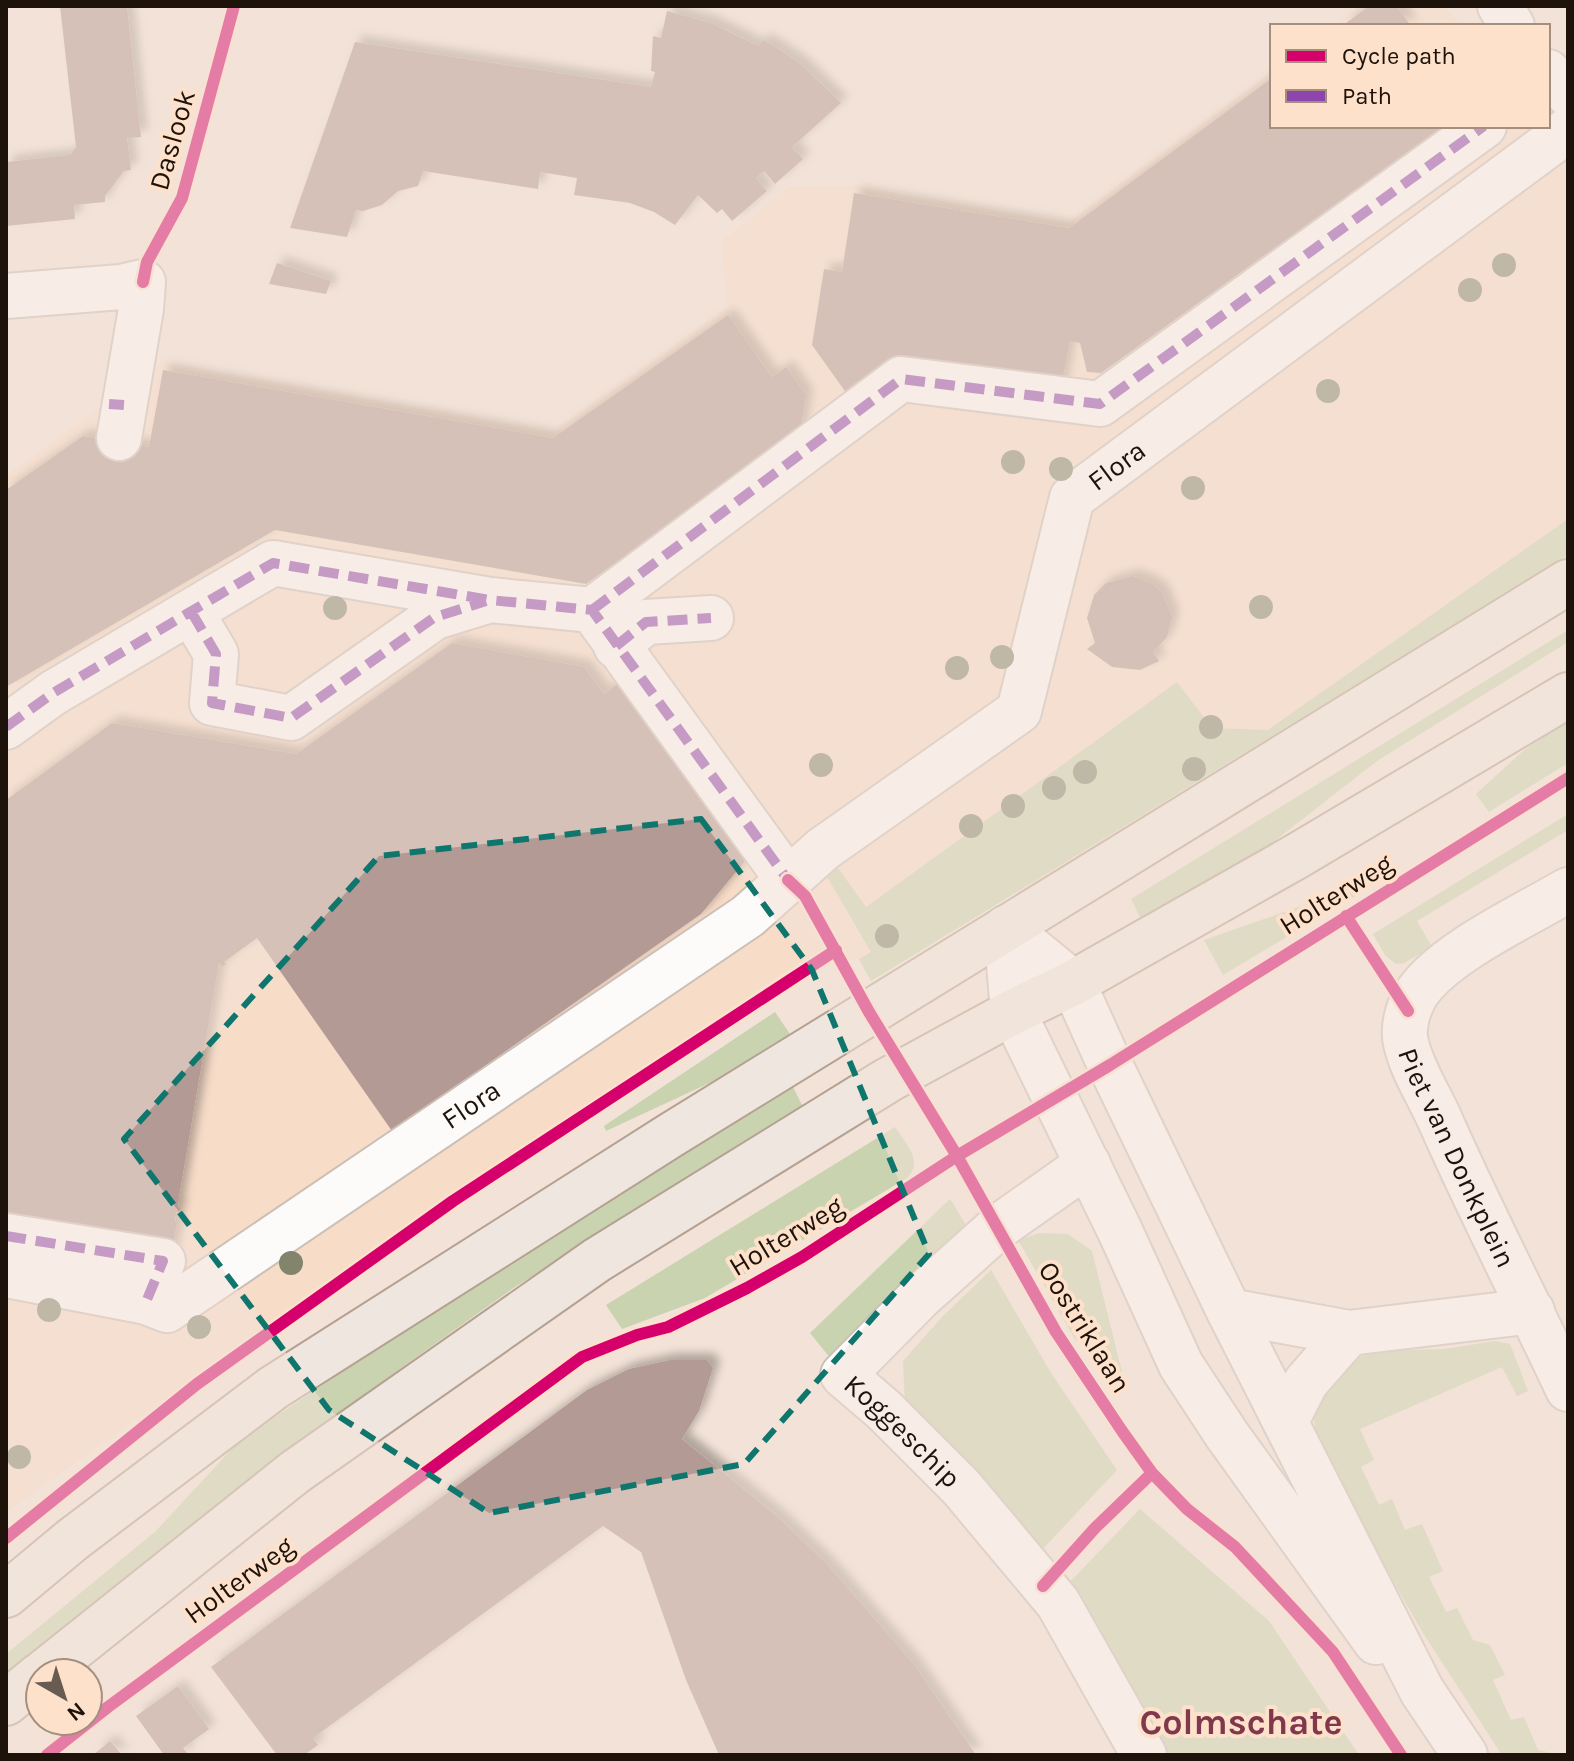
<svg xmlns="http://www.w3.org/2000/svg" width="1574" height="1761" viewBox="0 0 1574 1761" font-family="Karla,sans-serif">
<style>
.built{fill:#f7dcc8}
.green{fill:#c9d3b0}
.building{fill:#b49a94;filter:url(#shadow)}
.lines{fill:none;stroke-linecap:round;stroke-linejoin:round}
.minor-casing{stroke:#cbbfb6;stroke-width:48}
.major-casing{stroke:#b5a191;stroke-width:48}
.minor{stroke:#fdfbf9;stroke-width:44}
.major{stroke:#efe6df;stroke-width:44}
.quiet{stroke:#8e44ad;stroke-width:10;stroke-dasharray:20 10;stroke-linecap:butt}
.cycleway-casing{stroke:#fee1cb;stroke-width:17}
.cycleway{stroke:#d6006c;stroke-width:12}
.tree{fill:#82856c}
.marked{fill:none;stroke:#0f766e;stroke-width:6;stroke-dasharray:16 10;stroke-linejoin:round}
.labels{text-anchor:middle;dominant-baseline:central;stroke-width:8;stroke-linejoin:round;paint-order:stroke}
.street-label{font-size:28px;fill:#1d130b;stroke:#fee1cb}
.district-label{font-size:36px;font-weight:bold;fill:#7f384c;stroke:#fee1cb}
</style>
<defs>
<filter id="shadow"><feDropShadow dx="7" dy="-7" stdDeviation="4" flood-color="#0004"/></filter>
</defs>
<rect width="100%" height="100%" fill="#f2e2d7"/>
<path class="built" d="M1361 6H1442L1463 26H1334Z
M1272 71V126H1548V106L1568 126V555L871 981 859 959 822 967 800 962 420 1218 6 1512V476L163 362 552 431 728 307 721 242 788 187 856 186 1068 222Z"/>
<path class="green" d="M1568 519V555L871 981 859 959 871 952 826 875 838 868 866 907 1177 682 1212 728 1268 730Z
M1568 630V642L1377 761 1259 853 1141 919 1131 899Z
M1568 721V763L1489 812 1476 794 1524 750Z
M1568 814V830L1417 921 1432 947 1404 963 1396 964 1385 955 1373 934Z
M1352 883 1359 894 1223 975 1204 940 1307 904Z
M775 1012 790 1034 718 1079 606 1131 604 1126Z
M792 1085 803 1107 515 1287 405 1365 139 1566 6 1675V1654L156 1531 239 1441 417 1322Z
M895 1127C906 1144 924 1161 907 1178L705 1298 622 1329 606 1305Z
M950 1199 968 1228 831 1359 810 1333Z
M1040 1233 1068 1234 1092 1251 1126 1388 1091 1330 1076 1341 1018 1240Z
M991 1270 1051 1373 1117 1470 1040 1552 905 1405 903 1361 943 1316Z
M1495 1341 1510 1344 1528 1391 1517 1396 1502 1367 1360 1429 1374 1460 1361 1467 1379 1505 1392 1499 1405 1530 1422 1524 1443 1571 1429 1577 1446 1612 1457 1608 1473 1640 1490 1645 1505 1675 1493 1680 1511 1720 1524 1717 1538 1750 1560 1755H1502L1423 1633 1318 1450 1313 1412 1339 1364 1376 1351 1445 1349Z
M1140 1509 1269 1621 1359 1755H1167L1143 1705 1066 1586Z"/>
<path class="building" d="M60 6H127L141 137 127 138 131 170 124 171 105 196V202L74 205 75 219 6 226V162L70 155 76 147Z
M1369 6H1397L1411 26H1342Z
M667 11 711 23 758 46 763 40 774 46 801 64 841 103 792 147 803 159 775 184 764 171 756 178 767 191 732 221 722 209 717 213 698 195 675 225 654 212 630 203 574 195 577 178 540 172 538 189 423 171 418 186 398 191 382 205 363 211 356 210 347 237 290 228 355 42 651 87 655 72 651 71 653 36 661 38Z
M1272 78V126H1444L1101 373 1087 372 1080 343 1070 341 1060 392 852 401 812 345 824 269 842 272 854 193 1069 228Z
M277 263 331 281 326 294 269 284Z
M728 315 772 377 786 367 806 395 800 432 586 584 275 530 6 687V490L83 436 149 447 163 370 553 438Z
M1132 576 1151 583 1162 592 1172 617 1167 637 1153 652 1159 661 1140 670 1112 667 1087 649 1095 643 1087 618 1094 595 1106 583Z
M452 643 584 667 604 694 620 682 746 860 701 914 392 1131 257 938 224 962 226 964 222 967 219 963 179 1197 178 1206 180 1208 179 1213 176 1212 175 1221 177 1223 171 1255 6 1226V800L112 723 296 754Z
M670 1360H707L713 1368 699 1411 682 1439 778 1517 826 1563 913 1663 976 1755H719L686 1680 641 1552 603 1526 313 1738 318 1745 304 1755H277L211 1667 587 1390 629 1369Z
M178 1686 209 1729 183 1748 189 1755H164L136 1716Z
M110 1741 122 1755H93Z"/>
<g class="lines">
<g class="minor-casing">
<g id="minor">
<path d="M1500 6 1512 26"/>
<path d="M1548 72 1568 94"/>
<path d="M6 296 121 287 143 282 141 309 119 438"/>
<path d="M592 610 901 379 1100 404 1484 126"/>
<path d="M192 613 216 654 212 703 291 718 435 617 484 602"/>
<path d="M616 646 646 622 711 618"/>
<path d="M6 727 53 693 273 563 490 600 592 610 788 880"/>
<path id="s1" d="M1568 890C1526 915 1439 955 1415 996 1408 1009 1402 1028 1406 1043 1412 1070 1429 1095 1440 1120 1480 1211 1526 1299 1568 1389"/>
<path d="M1006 928 1073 983 1110 1065 1229 1311 1422 1691 1465 1755"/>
<path d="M1006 928 1013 1012 1120 1231 1181 1365 1227 1435 1376 1642"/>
<path id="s2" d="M1088 1164 997 1228 919 1298 843 1375 884 1410 961 1487 1058 1603 1144 1755"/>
<path d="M6 1236 163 1261 146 1302"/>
<path id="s3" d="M6 1275 146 1302 167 1310 748 916 823 849 1019 711 1072 498 1568 130"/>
<path d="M1229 1311 1349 1333 1532 1311"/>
<path d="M1286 1421 1306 1382 1349 1333"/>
</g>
</g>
<g class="major-casing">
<path id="major" d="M6 1595 72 1540 273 1388 671 1135 1568 582
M43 1673 295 1472 597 1260 888 1080 1013 1012 1073 983 1297 856 1568 695
M6 1703 40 1675"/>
</g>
<use href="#minor" class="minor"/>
<use href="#major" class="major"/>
<path class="quiet" d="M109 404 124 405
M592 610 901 379 1100 404 1484 126
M192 613 216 654 212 703 291 718 435 617 486 601
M616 646 646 622 711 618
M6 727 53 693 273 563 490 600 592 610 788 880
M6 1236 163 1261 146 1302"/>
<g class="cycleway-casing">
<path id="cycleway" d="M143 282 147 262 182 198 234 6
M788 880 805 896 869 1012 957 1156 1056 1332 1122 1431 1152 1473 1187 1509 1235 1547 1333 1652 1401 1755
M1346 916 1408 1011
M6 1538 197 1384 453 1201 836 950
M1043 1586 1095 1528 1152 1473
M47 1755 108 1707 582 1357 637 1335 668 1327 747 1288 802 1257 957 1156 1110 1065 1568 778"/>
</g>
<use href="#cycleway" class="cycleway"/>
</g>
<g class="tree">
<circle cx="1504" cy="265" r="12"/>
<circle cx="1470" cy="290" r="12"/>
<circle cx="1328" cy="391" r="12"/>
<circle cx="1013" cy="462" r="12"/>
<circle cx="1061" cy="469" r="12"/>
<circle cx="1193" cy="488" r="12"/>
<circle cx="1261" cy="607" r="12"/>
<circle cx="335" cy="608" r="12"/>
<circle cx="1002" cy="657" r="12"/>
<circle cx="957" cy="668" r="12"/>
<circle cx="1211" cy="727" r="12"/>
<circle cx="821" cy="765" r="12"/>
<circle cx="1194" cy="769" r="12"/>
<circle cx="1085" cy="772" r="12"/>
<circle cx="1054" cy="788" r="12"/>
<circle cx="1013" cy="806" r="12"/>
<circle cx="971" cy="826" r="12"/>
<circle cx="887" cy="936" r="12"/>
<circle cx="291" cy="1263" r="12"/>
<circle cx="49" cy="1310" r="12"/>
<circle cx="199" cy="1327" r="12"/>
<circle cx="19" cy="1457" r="12"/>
</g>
<path d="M0 0H1574V1761H0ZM701 819 812 970 929 1254 744 1464 489 1513 329 1410 124 1139 379 856Z" fill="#f2e2d7" fill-opacity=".55" fill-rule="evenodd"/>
<path class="marked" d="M701 819 812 970 929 1254 744 1464 489 1513 329 1410 124 1139 379 856Z"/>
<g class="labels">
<g class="street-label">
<text transform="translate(172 140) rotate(-74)">Daslook</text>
<text stroke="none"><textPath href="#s3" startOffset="1482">Flora</textPath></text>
<text transform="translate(1336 894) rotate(-32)">Holterweg</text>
<text stroke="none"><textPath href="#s3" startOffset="532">Flora</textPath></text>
<text stroke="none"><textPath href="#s1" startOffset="362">Piet van Donkplein</textPath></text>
<text transform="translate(786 1236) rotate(-31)">Holterweg</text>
<text transform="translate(1085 1327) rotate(58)">Oostriklaan</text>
<text stroke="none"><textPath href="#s2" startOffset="406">Koggeschip</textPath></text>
<text transform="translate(239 1580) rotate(-36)">Holterweg</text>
</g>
<g class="district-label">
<text x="1241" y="1722">Colmschate</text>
</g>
</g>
<rect width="1574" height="1761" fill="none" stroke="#1d130b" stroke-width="16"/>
<rect x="1270" y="24" width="280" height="104" fill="#fee1cb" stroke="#a48f7e" stroke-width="2"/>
<rect x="1286" y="50" width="40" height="12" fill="#d6006c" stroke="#a48f7e" stroke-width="2"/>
<text x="1342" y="64" font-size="24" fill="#1d130b">Cycle path</text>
<rect x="1286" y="90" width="40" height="12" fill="#8e44ad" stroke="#a48f7e" stroke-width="2"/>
<text x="1342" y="104" font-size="24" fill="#1d130b">Path</text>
<g transform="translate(64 1697) rotate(141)"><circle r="38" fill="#fee1cb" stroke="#a48f7e" stroke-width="2"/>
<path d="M0-6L14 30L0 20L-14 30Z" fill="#685b52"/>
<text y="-12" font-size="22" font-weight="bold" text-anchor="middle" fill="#1d130b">N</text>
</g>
</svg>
